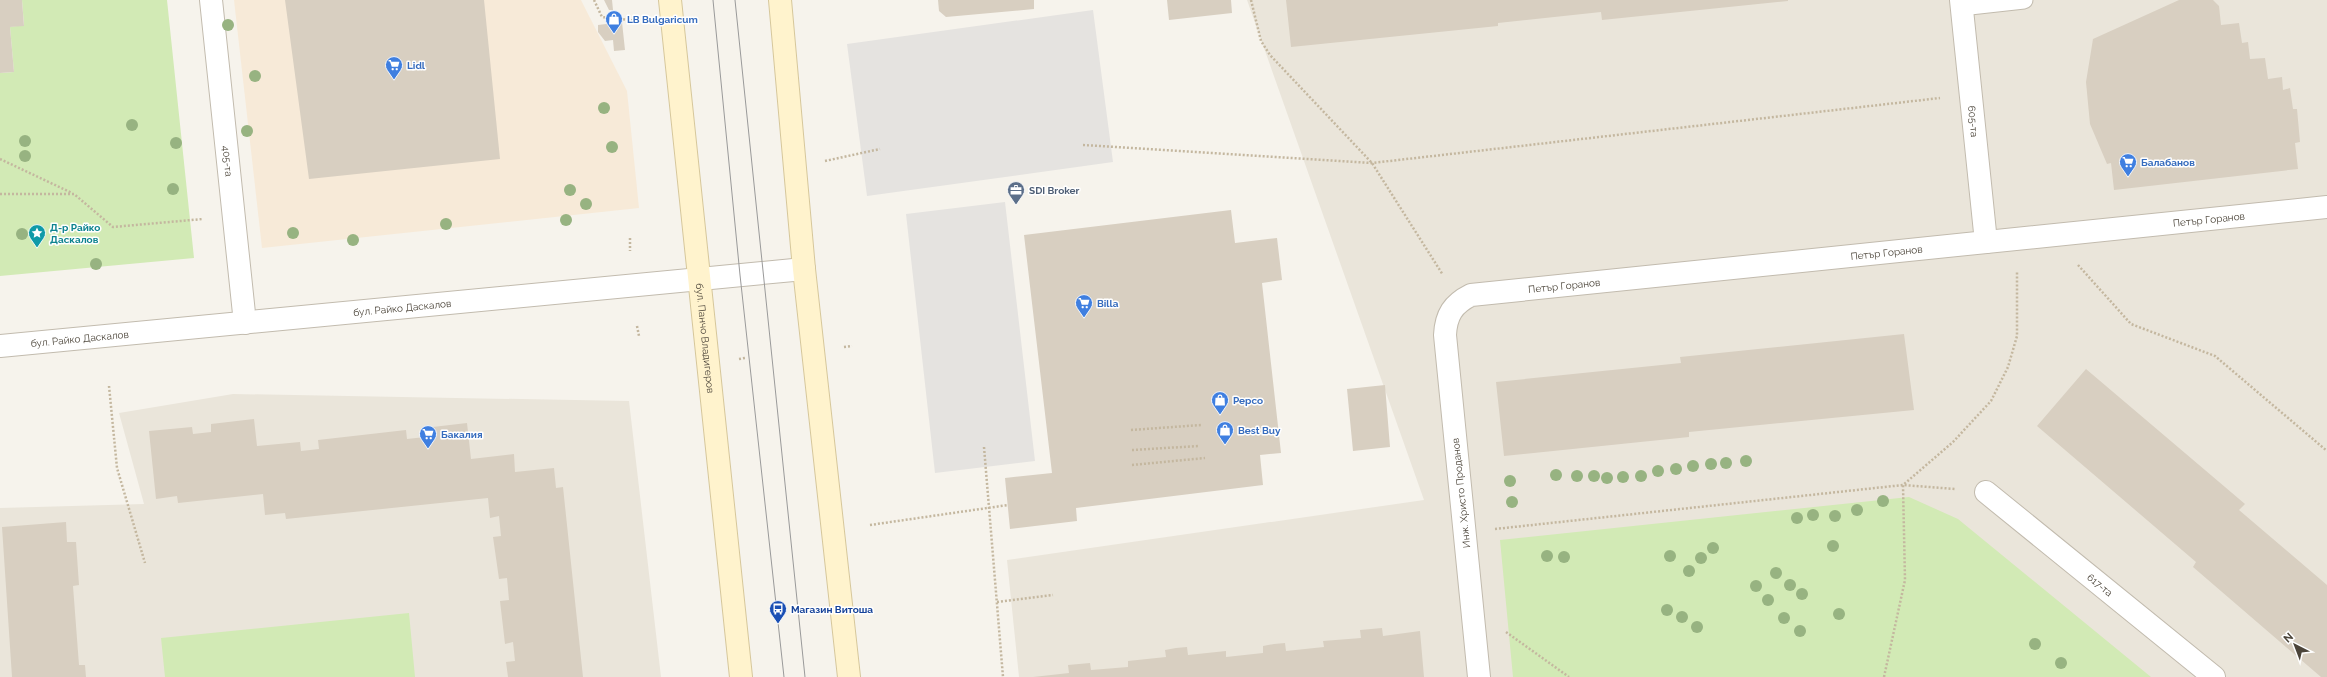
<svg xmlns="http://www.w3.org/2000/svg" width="2327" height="677" viewBox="0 0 2327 677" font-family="Raleway,sans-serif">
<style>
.residential{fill:#eae5da}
.commercial{fill:#f7ead8}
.green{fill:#d2eab5}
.parking{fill:#e5e3e0}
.building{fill:#d8cfc1}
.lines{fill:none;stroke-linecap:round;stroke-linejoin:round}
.service-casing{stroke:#c2bbae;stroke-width:19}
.minor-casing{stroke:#c2bbae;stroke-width:24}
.tertiary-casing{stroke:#c2bbae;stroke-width:24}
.secondary-casing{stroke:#d6c79b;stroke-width:24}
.path{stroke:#c4b79f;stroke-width:2.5;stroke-dasharray:2 2;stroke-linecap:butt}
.service{stroke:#fff;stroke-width:17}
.minor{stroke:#fff;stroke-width:22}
.tertiary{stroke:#fff;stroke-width:22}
.secondary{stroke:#fff3cd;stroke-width:22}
.tram{stroke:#9a9a9a;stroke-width:1}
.tree{fill:#97b381}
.labels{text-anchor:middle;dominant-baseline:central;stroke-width:3;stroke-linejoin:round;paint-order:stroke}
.shop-label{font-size:10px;font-weight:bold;fill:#366cbe;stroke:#fff;text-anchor:start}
.street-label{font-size:10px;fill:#4b4439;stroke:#fff}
.service-label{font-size:10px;font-weight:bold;fill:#4e5e75;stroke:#fff;text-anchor:start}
.culture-label{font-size:10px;font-weight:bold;fill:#0d838f;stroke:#fff;text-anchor:start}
.transit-label{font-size:10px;font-weight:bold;fill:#164399;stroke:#fff;text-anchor:start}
</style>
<rect width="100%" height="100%" fill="#f6f3ec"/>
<path class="residential" d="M1247 0H2327V677H1019L1007 560 1424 500Z
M233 394 629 401 661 677H0V508L144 504 119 413Z"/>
<path class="commercial" d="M234 0H581L627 91 639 208 262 248Z"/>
<path class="green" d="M22 0H167L194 258 0 276V73L14 72 10 27 24 25Z
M1909 497 1958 519 2151 677H1513L1500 540Z
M409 613 415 677H165L161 638Z"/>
<path class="parking" d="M1093 10 1113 162 867 196 847 44Z
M1005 202 1035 461 935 473 906 214Z"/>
<path class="building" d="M0 0H22L24 26 10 27 14 72 0 73Z
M285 0H484L500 159 309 179Z
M604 0H612L613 10H609Z
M938 0H1034V9L946 17 939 11Z
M1167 0H1231L1232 13 1169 20Z
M1286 0H1788V1L1602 20 1601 12 1498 23V26L1291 47Z
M2179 0H2213L2219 6 2221 25 2239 23 2242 43 2248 42 2250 59 2265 58 2268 79 2282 77 2283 90 2290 88 2293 109H2297L2300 142 2295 143 2298 169 2114 190 2111 163 2107 164 2090 124 2086 82 2093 39Z
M622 22 625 50 614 51 613 40 605 41 598 32V25Z
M1231 210 1235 243 1277 238 1282 280 1262 283 1281 453 1260 455 1263 485 1076 508 1077 521 1010 529 1005 478 1052 473 1024 235Z
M1904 334 1914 410 1689 432V437L1504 456 1496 382 1681 363 1680 357Z
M2086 369 2245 504 2239 510 2327 585V677H2321L2193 567 2196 562 2037 426Z
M1385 385 1390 447 1353 451 1347 389Z
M254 419 257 446 300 442 301 451 319 449 318 440 406 430 407 439 425 437 424 428 467 423 471 459 514 454 515 472 554 468 556 488 563 487 583 677H508L506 662 515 661 513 642 505 644 500 601 509 600 507 578 499 579 493 537 501 536 499 516 490 518 488 498 286 519 285 513 265 515 263 494 178 503 177 496 156 499 149 431 192 427 193 434 211 432V424Z
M66 522 67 542H76L79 585 73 586 79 665H85L86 677H12L2 527Z
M1382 628 1383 636 1420 631 1424 677H1033L1069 673 1068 665 1090 663 1091 670 1128 667V661L1166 657 1165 650 1176 648 1187 647 1188 655 1226 651V657L1263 653V646L1274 644 1285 643 1286 651 1324 647 1323 641 1361 638 1360 630Z"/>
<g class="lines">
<g class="service-casing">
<path id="service" d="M1961 7 2024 0"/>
</g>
<g class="minor-casing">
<g id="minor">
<path id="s1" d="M211 0 245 323"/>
<path id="s2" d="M1961 0 1986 242"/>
<path id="s3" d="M1986 492 2214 677"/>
<path id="s4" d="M1479 677 1445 335C1446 315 1453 304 1471 295L2327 207"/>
</g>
</g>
<g class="tertiary-casing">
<g id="tertiary">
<path id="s5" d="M0 346 804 269"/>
</g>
</g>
<g class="secondary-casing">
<g id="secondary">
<path id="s6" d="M670 0 741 677"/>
<path d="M780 0 804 269 849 677"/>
</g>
</g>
<path class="path" d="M594 0 602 17 638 21
M1251 0 1261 41 1270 55 1372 163 1443 275
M1083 145 1372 163 1940 98
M0 159 72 193
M825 161 880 149
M0 194H74L113 227 203 219
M630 238V251
M2078 265 2131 324 2215 356 2327 451
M637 326 639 336
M844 347 852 346
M739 359 745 358
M109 386 117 468 145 563
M1131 430 1201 425
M984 447 1003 677
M1132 450 1199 446
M1132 465 1205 458
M870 525 1008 505
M1495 529 1903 485 1955 489
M997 602 1053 595
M1506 632 1569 677
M1884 677 1905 580 1903 485 1953 442 1991 401 2008 367 2017 336V271"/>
<use href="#service" class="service"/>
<use href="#minor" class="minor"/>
<use href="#tertiary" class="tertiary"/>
<use href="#secondary" class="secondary"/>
<path class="tram" d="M713 0 740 275 784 677
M735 0 805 677"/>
</g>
<g class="tree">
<circle cx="228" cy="25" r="6"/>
<circle cx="255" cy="76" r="6"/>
<circle cx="604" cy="108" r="6"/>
<circle cx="132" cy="125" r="6"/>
<circle cx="247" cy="131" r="6"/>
<circle cx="25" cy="141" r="6"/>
<circle cx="176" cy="143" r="6"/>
<circle cx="612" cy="147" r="6"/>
<circle cx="25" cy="156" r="6"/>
<circle cx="173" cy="189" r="6"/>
<circle cx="570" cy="190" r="6"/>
<circle cx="586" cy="204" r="6"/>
<circle cx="566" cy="220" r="6"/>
<circle cx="446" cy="224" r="6"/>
<circle cx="293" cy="233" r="6"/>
<circle cx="22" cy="234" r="6"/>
<circle cx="353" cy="240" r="6"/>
<circle cx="96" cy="264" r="6"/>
<circle cx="1746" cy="461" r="6"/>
<circle cx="1726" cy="463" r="6"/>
<circle cx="1711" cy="464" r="6"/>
<circle cx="1693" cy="466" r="6"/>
<circle cx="1676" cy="469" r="6"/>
<circle cx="1658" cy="471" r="6"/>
<circle cx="1556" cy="475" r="6"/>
<circle cx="1577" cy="476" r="6"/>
<circle cx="1594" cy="476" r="6"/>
<circle cx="1641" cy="476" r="6"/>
<circle cx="1623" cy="477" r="6"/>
<circle cx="1607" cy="478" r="6"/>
<circle cx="1510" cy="481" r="6"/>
<circle cx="1883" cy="501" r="6"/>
<circle cx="1512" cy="502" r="6"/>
<circle cx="1857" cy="510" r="6"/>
<circle cx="1813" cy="515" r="6"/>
<circle cx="1835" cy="516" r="6"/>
<circle cx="1797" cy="518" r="6"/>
<circle cx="1833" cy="546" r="6"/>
<circle cx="1713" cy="548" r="6"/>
<circle cx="1547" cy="556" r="6"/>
<circle cx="1670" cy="556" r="6"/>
<circle cx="1564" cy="557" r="6"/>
<circle cx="1701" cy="558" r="6"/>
<circle cx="1689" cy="571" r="6"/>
<circle cx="1776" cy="573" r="6"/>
<circle cx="1790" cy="585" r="6"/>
<circle cx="1756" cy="586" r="6"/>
<circle cx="1802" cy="594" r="6"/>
<circle cx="1768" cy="600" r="6"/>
<circle cx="1667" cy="610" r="6"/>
<circle cx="1839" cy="614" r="6"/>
<circle cx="1682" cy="617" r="6"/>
<circle cx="1784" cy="618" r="6"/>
<circle cx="1697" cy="627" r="6"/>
<circle cx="1800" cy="631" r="6"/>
<circle cx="2035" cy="644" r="6"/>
<circle cx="2061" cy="663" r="6"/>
</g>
<defs>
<g id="shop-pin" transform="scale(0.9)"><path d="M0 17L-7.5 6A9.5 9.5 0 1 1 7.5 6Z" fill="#3f7fe0" stroke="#fff"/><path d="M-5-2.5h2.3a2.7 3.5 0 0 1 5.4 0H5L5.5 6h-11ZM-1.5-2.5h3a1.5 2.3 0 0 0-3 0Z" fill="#fff"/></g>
<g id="supermarket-pin" transform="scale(0.9)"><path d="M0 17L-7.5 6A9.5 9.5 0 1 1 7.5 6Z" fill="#3f7fe0" stroke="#fff"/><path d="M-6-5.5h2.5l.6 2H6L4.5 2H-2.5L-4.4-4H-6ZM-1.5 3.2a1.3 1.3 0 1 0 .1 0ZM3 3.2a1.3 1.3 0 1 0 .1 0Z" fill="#fff"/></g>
<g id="office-pin" transform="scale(0.9)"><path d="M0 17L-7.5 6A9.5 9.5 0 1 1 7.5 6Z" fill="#5c6f8a" stroke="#fff"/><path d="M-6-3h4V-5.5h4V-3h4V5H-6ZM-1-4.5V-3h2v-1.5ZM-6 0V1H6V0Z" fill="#fff"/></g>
<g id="sight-pin" transform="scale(0.9)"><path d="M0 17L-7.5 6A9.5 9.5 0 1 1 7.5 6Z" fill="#0f9aa8" stroke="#fff"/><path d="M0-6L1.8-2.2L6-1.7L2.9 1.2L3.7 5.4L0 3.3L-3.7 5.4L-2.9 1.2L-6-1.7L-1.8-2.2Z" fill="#fff"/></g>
<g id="bus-pin" transform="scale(0.9)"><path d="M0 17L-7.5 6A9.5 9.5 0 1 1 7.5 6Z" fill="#1a4fb4" stroke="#fff"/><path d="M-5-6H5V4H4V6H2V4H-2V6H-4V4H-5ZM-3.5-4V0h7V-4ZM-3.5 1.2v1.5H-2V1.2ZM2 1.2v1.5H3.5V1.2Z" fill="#fff"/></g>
</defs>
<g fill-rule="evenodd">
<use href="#shop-pin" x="614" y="19"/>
<use href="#supermarket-pin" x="394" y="65"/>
<use href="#supermarket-pin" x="2128" y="162"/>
<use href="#office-pin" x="1016" y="190"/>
<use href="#sight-pin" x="37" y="233"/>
<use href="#supermarket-pin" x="1084" y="303"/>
<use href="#shop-pin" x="1220" y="400"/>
<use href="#shop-pin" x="1225" y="430"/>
<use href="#supermarket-pin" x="428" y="434"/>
<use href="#bus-pin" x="778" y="609"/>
</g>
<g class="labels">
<g class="shop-label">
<text x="627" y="19">LB Bulgaricum</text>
<text x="407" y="65">Lidl</text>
<text x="2141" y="162">Балабанов</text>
<text x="1097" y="303">Billa</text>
<text x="1233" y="400">Pepco</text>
<text x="1238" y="430">Best Buy</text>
<text x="441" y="434">Бакалия</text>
</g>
<g class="street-label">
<text stroke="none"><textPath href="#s2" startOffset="122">605-та</textPath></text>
<text stroke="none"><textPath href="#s1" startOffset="162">405-та</textPath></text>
<text stroke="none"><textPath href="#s4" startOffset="1136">Петър Горанов</textPath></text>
<text stroke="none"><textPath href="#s4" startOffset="812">Петър Горанов</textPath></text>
<text stroke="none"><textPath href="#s4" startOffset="488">Петър Горанов</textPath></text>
<text stroke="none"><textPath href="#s5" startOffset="404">бул. Райко Даскалов</textPath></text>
<text stroke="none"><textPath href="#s5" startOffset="80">бул. Райко Даскалов</textPath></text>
<text stroke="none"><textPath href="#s6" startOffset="340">бул. Панчо Владигеров</textPath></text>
<text transform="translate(1461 493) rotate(-96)">Инж. Христо Проданов</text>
<text stroke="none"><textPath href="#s3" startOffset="147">617-та</textPath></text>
</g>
<g class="service-label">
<text x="1029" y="190">SDI Broker</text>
</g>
<g class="culture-label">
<text x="50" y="227">Д-р Райко<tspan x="50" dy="12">Даскалов</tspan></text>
</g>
<g class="transit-label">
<text x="791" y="609">Магазин Витоша</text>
</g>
</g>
<g transform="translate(2295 645) rotate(318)" stroke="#ffffff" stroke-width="3" paint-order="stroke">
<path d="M0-3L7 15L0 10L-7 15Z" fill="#4b4439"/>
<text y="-6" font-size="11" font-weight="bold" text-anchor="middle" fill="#4b4439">N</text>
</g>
</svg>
